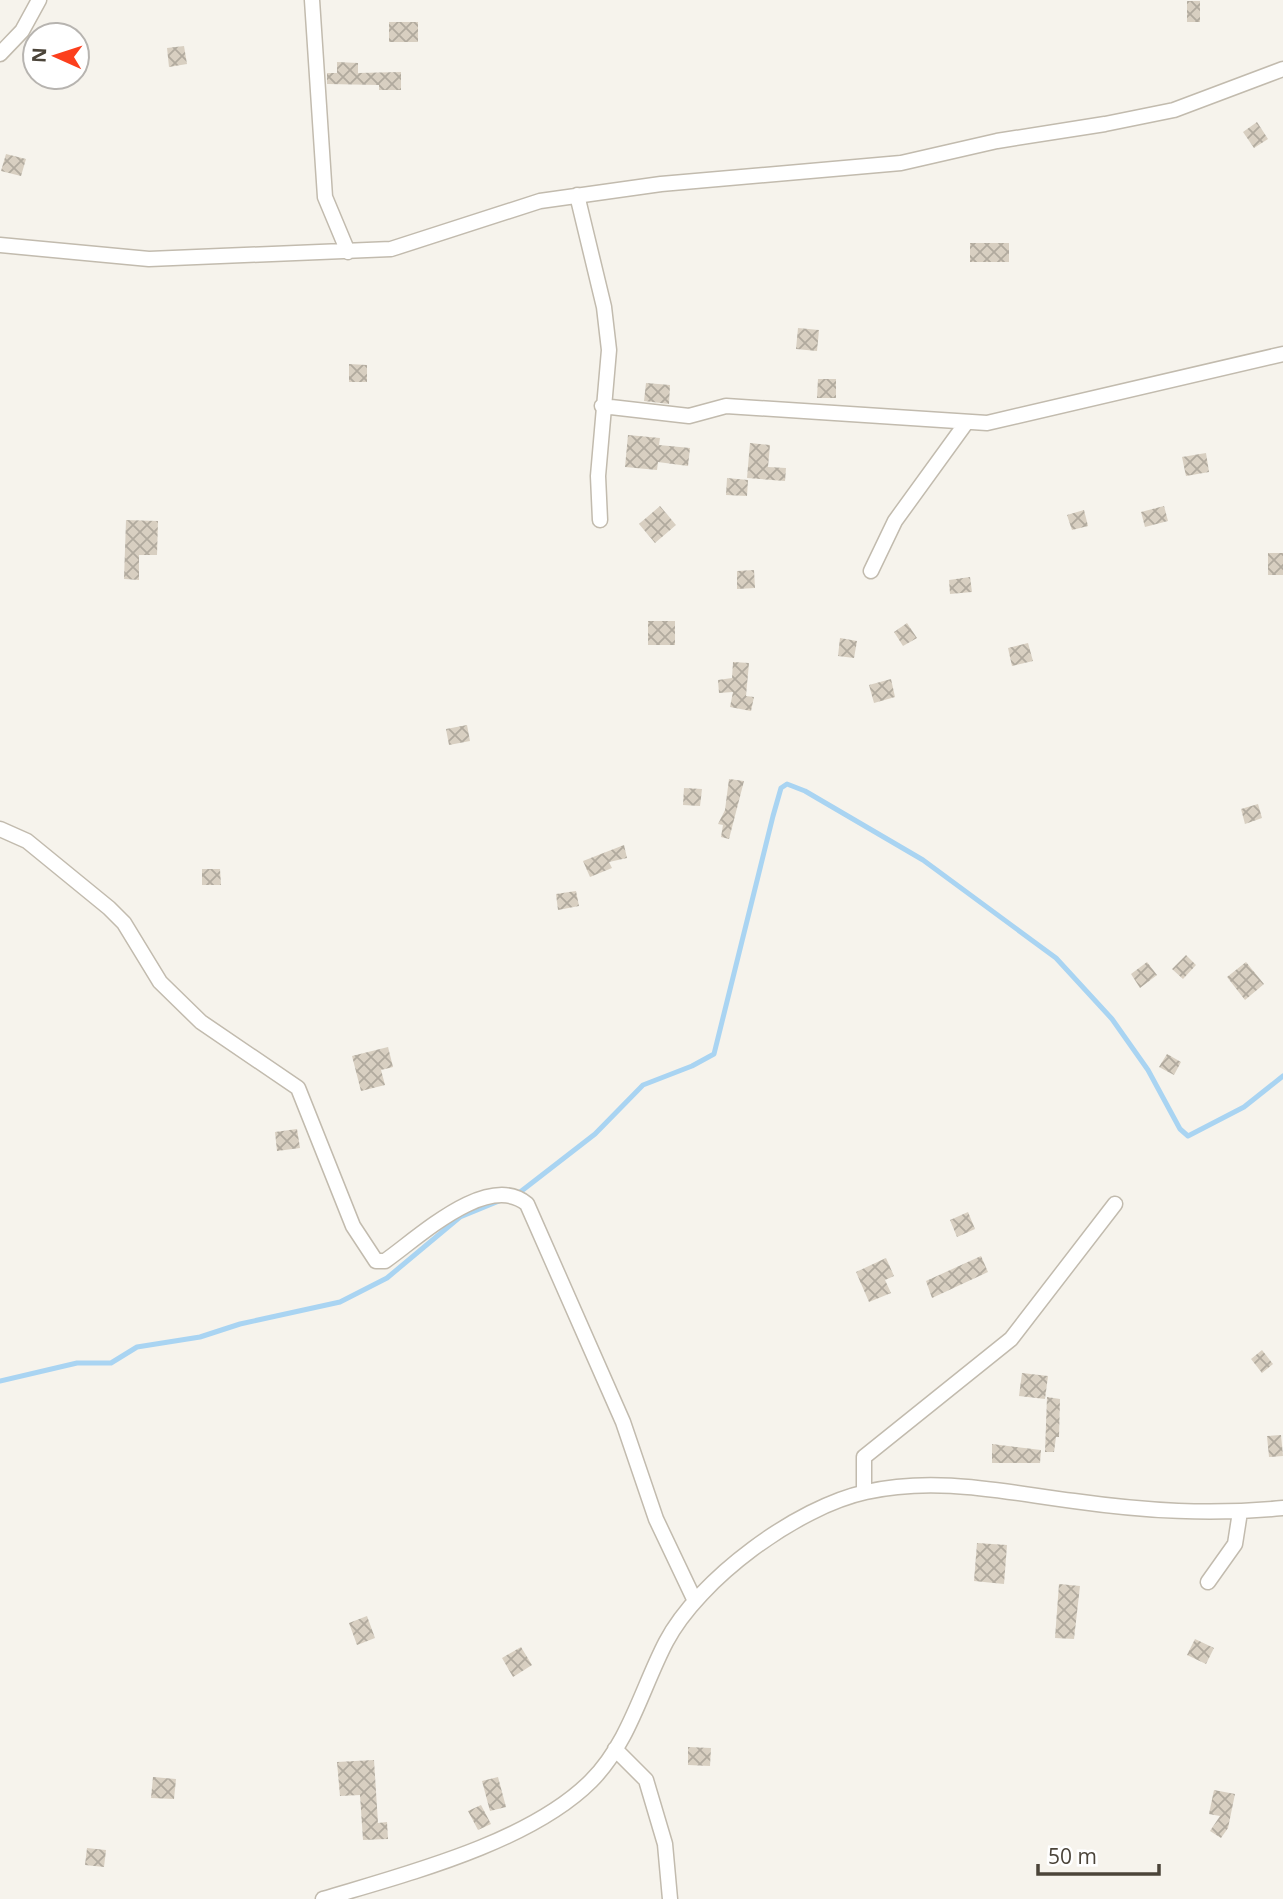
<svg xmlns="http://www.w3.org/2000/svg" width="1283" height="1899" viewBox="0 0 1283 1899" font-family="'Open Sans',sans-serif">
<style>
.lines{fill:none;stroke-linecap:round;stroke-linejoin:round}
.stream{stroke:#a9d4f2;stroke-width:5}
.building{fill:url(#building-cross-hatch)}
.street-casing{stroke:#c2bbae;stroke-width:17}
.street{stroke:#fff;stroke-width:14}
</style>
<defs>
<pattern id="building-cross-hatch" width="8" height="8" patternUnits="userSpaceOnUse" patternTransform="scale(1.75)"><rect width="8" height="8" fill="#d8cfc1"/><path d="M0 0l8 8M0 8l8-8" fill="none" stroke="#b1aa9e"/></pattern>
</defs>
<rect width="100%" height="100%" fill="#f6f3ec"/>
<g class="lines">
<path class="stream" d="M515 1196 595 1134 643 1085 692 1066 714 1054 773 816 781 788 787 784 805 791 923 860 1056 958 1112 1019 1148 1070 1180 1129 1188 1136 1244 1107 1283 1076
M0 1381 77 1363H111L137 1347 200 1337 240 1324 340 1302 387 1278 460 1217 499 1201"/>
</g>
<path class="building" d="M1187 1H1200V22H1187Z
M389 22H418V42H389Z
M184 46 187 64 169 67 167 48Z
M337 62 358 63V73L401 72V90H379V85L327 84V73H337Z
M1257 122 1268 139 1254 148 1243 132Z
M6 154 26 159 21 176 1 171Z
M970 243H1009V262H970Z
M798 328 819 330 817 351 796 349Z
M349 364 367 365V382H349Z
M818 379H836V398H817Z
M646 383 670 385 669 404 644 401Z
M628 435 660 438 659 445 690 448 688 466 658 462 657 470 625 467Z
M750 443 770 445 768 467 786 468 785 481 747 478Z
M1206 453 1209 472 1186 476 1182 457Z
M727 478 748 480 747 496 726 495Z
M660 506 676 525 655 543 639 524Z
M1164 506 1168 521 1145 527 1141 512Z
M1084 510 1088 526 1072 530 1067 515Z
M126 520 158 521 157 555H139V580L124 579Z
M1268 553H1283V575H1268Z
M754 570 755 588 737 589V571Z
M970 577 972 592 950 594 949 580Z
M648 621H675V645H648Z
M907 623 917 638 903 646 894 632Z
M840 638 857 641 854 658 838 656Z
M1028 643 1033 661 1012 666 1008 648Z
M733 662 749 663 746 696 754 697 751 711 730 707 733 692 719 693 718 680 732 678Z
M891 679 895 697 874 703 869 685Z
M467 725 470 741 449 745 446 729Z
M729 779 744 781 729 839 721 837 723 825 718 824 725 810Z
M684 788 702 789 700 806 683 805Z
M1258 804 1262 818 1245 824 1241 809Z
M624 845 627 858 609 862 612 868 590 877 583 861Z
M202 869H220L221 885H202Z
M576 891 579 906 558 910 556 894Z
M1186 955 1196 965 1183 979 1172 969Z
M1147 962 1157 975 1140 988 1131 974Z
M1246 962 1264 984 1245 1000 1227 977Z
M388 1047 393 1067 381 1070 385 1085 361 1091 352 1056Z
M1167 1054 1181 1062 1174 1075 1159 1067Z
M297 1129 300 1148 277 1151 275 1132Z
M968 1212 975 1229 957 1237 950 1220Z
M981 1256 988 1272 932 1298 926 1281Z
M886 1258 894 1276 885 1280 891 1293 869 1302 856 1272Z
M1262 1350 1273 1364 1262 1373 1251 1359Z
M1022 1373 1048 1376 1045 1399 1019 1396Z
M1047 1397 1060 1399 1059 1437H1056L1054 1452H1045Z
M1281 1435 1283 1456 1269 1457 1267 1436Z
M992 1444 1041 1450 1040 1463H992Z
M977 1543 1007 1545 1004 1584 974 1581Z
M1059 1584 1080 1586 1074 1639 1055 1638Z
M367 1616 375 1638 357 1645 349 1623Z
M1195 1639 1214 1648 1206 1664 1187 1655Z
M521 1647 532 1665 513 1677 502 1658Z
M688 1747 711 1748 710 1766 688 1765Z
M374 1760 378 1823 387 1822 388 1839 363 1840 360 1795 340 1796 337 1762Z
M153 1777 176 1779 174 1799 151 1798Z
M498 1777 506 1807 490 1811 482 1781Z
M1214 1790 1235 1794 1228 1828 1221 1838 1210 1831 1220 1816 1209 1814Z
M481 1805 491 1824 478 1830 468 1811Z
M87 1848 106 1850 104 1867 85 1865Z"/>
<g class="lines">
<g class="street-casing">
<path id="street" d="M312 0 325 197 348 252
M0 54 22 31 39 0
M577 195 604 307 609 350 598 476 600 520
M0 245 149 259 391 249 540 201 661 184 901 163 997 141 1105 124 1174 110 1283 69
M602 406 689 416 726 406 987 423 1283 354
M871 571 895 521 966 423
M0 829 27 841 109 908 124 923 160 982 201 1022 298 1088 353 1226 376 1261H385C418 1238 488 1171 527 1204L623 1422 656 1519 694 1599
M864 1492V1457L1011 1339 1115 1204
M1208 1582 1235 1544 1240 1512
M615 1749 646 1780 665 1844 670 1899
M323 1899C406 1874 529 1843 591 1781 629 1743 642 1688 666 1642 699 1579 797 1507 866 1492 936 1476 1004 1492 1074 1501 1145 1511 1211 1515 1283 1508"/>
</g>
<use href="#street" class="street"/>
</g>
<g transform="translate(56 56) rotate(273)"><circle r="33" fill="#ffffff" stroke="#b7b4b0" stroke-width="2"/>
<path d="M0-5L12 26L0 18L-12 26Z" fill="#fc3f1d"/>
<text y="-10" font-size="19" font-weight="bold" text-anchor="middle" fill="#4b4439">N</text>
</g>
<path d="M1038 1864v10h121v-10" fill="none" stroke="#4b4439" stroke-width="3.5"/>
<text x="1048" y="1864" font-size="21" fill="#4b4439" stroke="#ffffff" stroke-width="5" paint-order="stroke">50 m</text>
</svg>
